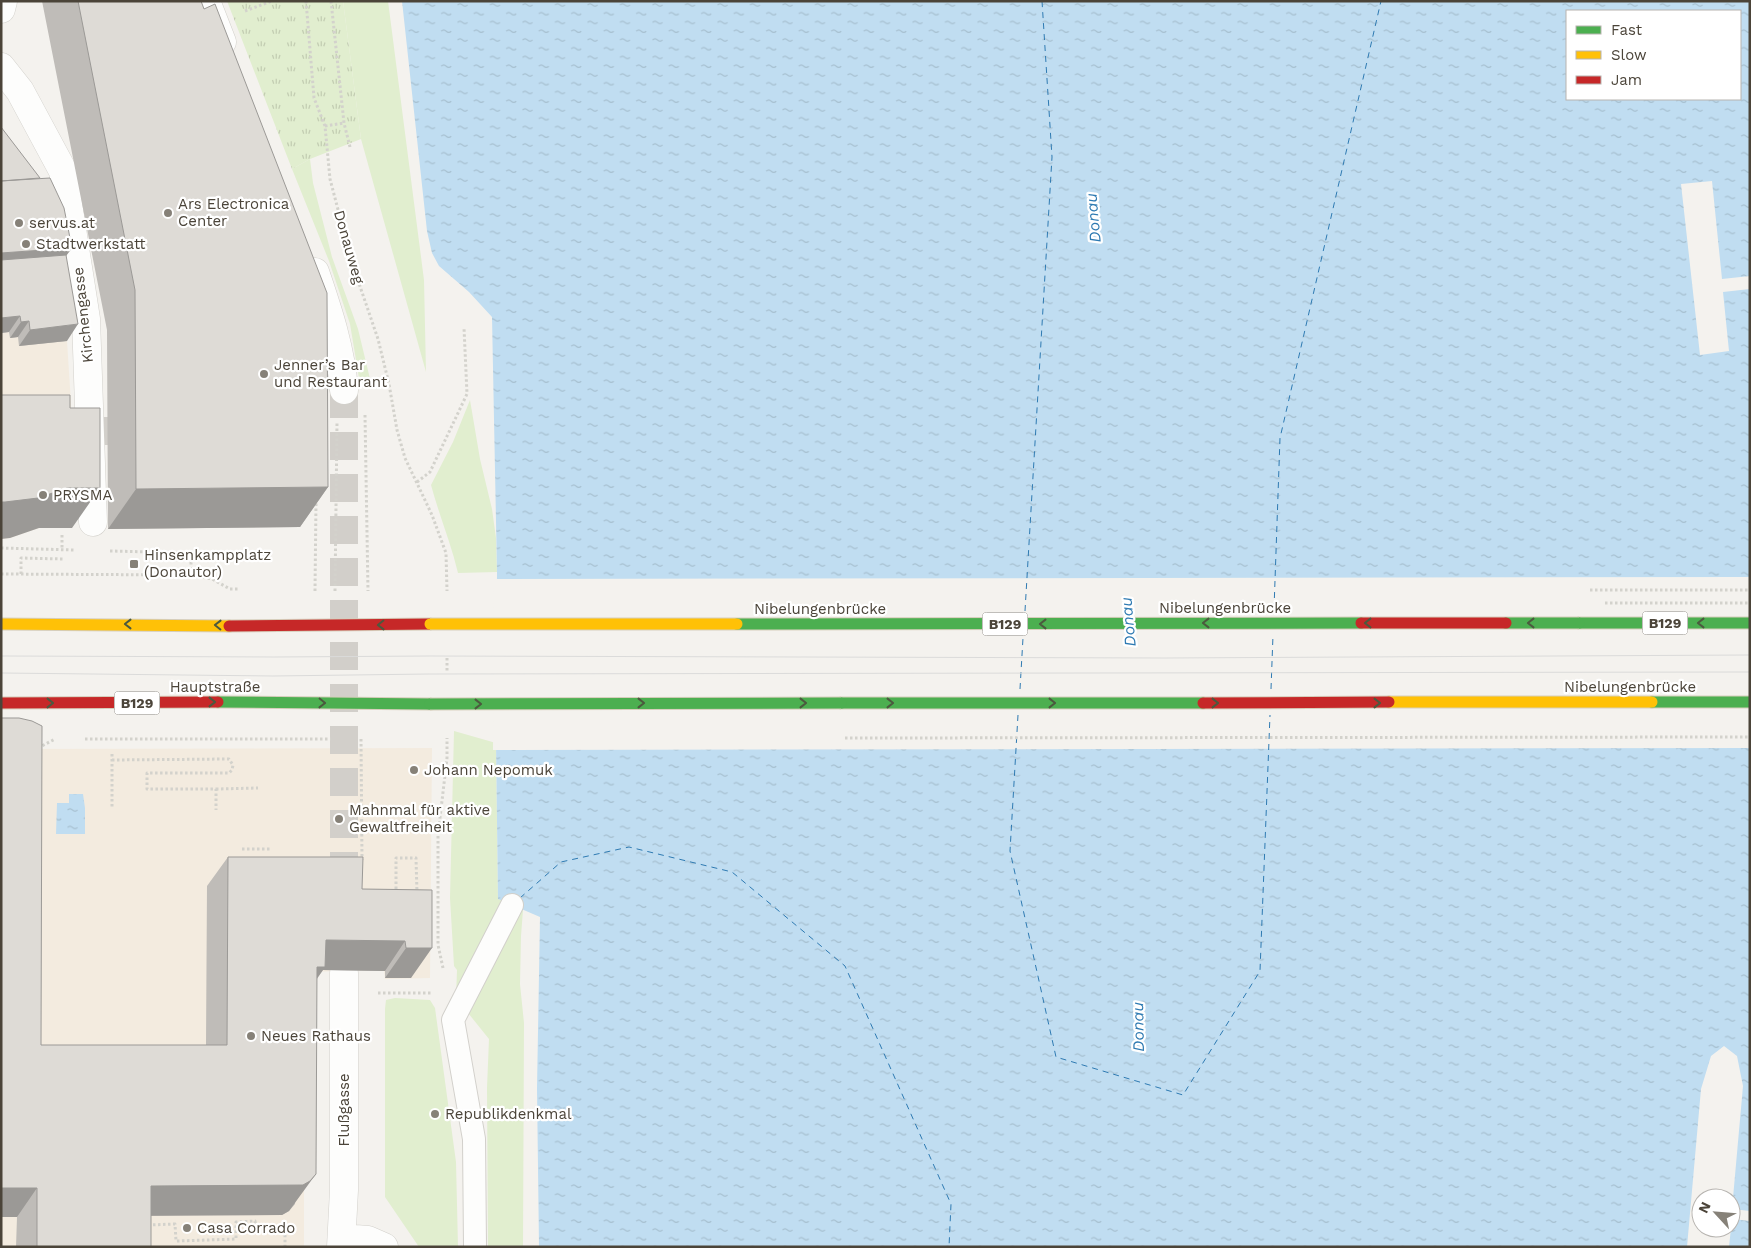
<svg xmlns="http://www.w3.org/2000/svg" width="1751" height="1248" viewBox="0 0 1751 1248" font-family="'Work Sans',sans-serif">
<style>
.commercial{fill:#f3ebdf}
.grass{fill:#e1eecf}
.park{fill:url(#park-tufts)}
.water{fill:url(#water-ripples);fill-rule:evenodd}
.pier{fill:#f4f2ee}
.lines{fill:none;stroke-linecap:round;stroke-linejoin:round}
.ferry{stroke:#2e7ab2;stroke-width:1;stroke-dasharray:6 5;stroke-linecap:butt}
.street-tunnel{stroke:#d2cfca;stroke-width:28;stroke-dasharray:28 14;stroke-linecap:butt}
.lane-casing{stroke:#d2d0cb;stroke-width:24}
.street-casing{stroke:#d2d0cb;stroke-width:29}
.fast-casing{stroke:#d6cebb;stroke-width:13}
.slow-casing{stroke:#d6cebb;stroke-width:13}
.jam-casing{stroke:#d6cebb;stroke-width:13}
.path{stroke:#d3d2cc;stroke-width:3;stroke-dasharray:2.5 2.5;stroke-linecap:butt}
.lane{stroke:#fdfdfc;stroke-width:22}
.street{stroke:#fdfdfc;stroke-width:28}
.fast{stroke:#4caf50;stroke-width:11}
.slow{stroke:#ffc107;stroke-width:11}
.jam{stroke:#c62828;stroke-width:11}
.tram{stroke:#dbdbda;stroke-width:1}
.fast-bridge-casing{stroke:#d6cebb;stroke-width:13;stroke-linecap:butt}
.slow-bridge-casing{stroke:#d6cebb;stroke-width:13;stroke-linecap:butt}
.jam-bridge-casing{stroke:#d6cebb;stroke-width:13;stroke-linecap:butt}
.path-bridge{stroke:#d3d2cc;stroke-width:3;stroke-dasharray:2.5 2.5;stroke-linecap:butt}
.fast-bridge{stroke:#4caf50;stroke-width:11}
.slow-bridge{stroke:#ffc107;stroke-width:11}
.jam-bridge{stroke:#c62828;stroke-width:11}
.wall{fill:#bfbcb8}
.shaded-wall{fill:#9b9996}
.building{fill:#dedbd6;stroke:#9b9996}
.oneway{stroke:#4b593e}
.poi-dot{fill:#868178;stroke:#fff;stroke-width:2}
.labels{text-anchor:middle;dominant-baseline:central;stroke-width:4.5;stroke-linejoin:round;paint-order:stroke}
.shield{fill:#fff;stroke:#817c74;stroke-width:1}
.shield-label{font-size:14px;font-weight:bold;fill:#4b4439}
.poi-label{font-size:15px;fill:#4b4439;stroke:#fff;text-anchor:start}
.street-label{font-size:15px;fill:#4b4439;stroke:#fff}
.water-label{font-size:16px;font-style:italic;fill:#2e7ab2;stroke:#fff}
</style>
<defs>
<pattern id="park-tufts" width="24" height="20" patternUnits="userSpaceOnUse" patternTransform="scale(1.25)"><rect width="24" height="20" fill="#e1eecf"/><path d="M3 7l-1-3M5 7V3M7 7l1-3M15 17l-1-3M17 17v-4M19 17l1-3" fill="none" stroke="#c3cdb2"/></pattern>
<pattern id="water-ripples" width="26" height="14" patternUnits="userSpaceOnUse" patternTransform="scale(1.25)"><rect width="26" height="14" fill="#c0ddf1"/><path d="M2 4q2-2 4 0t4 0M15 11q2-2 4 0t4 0" fill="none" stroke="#a6bfcf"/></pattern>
</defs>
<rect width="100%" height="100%" fill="#f4f2ee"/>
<path class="commercial" d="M1 158 48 231 67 341 71 403 72 528H39L10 538 1 539Z
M432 748 430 978 385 979 384 970 304 972V1247H1V749Z"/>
<path class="grass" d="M343 1H388L424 280 426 372 361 139Z
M310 159 313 183 332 257 358 329 371 383 360 384 350 324 329 261 292 169Z
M470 400 480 459 492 509 496 538 497 572 458 573C451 543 439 515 431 485L453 442Z
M454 731 496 743 498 899 523 910 521 936 520 984 524 1023 523 1247H488L487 1088 489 1039 456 998 457 970 454 966 450 898Z
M395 998 430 1000 435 1008 456 1162 458 1247H419L385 1197V1009L386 1000Z"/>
<path class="park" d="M227 1H343L361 139 310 159 292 169Z"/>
<path class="water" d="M402 1H1750V1247H539L537 1089 540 917 498 899 496 743 497 572 492 317 469 292 439 266 432 253 427 231ZM1567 11H1740V99H1567ZM1701 1198H1731V1228H1701Z
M69 794H83L85 808V834H56L57 803H69Z"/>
<path class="pier" d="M1712 181 1722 279 1750 276V289L1723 292 1729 351 1700 355 1681 184Z
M1750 577V748L493 750 494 579Z
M1724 1046 1737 1056 1743 1086 1732 1209 1750 1211V1221L1732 1219 1731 1228V1198H1701V1228H1731L1729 1247H1687L1701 1089 1711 1056Z"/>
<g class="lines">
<path class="ferry" d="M1274 609 1280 438 1381 1
M1025 611 1052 157 1042 1
M1020 689 1023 638
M1271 689 1273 635
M1018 715 1010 851 1056 1057 1183 1095 1260 971 1270 715
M520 898 561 862 629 847 732 872 845 966 951 1204 949 1247"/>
<path class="street-tunnel" d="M344 390V896
M1 431H145"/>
<g class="lane-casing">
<path id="lane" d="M475 1247 474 1139 453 1020 512 905"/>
</g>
<g class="street-casing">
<path id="street" d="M206 1 222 42
M1 9 3 1
M1 67 20 91 63 171 86 319 93 522
M315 272C328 310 341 349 344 390
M342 1238 368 1240 384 1247
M341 1247 344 1190V973"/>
</g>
<g class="fast-casing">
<path id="fast" d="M1579 623H1750
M218 702 430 704
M1652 702H1750
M841 703H1203"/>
</g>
<g class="slow-casing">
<path id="slow" d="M1 624 229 626
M1389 702H1652"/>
</g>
<g class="jam-casing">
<path id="jam" d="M229 626 430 624
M1 703 218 702
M1203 703 1389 702"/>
</g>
<path class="path" d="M306 1 314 98 325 126 330 179 352 263 378 339 389 384 397 430 405 458 432 515 446 553 447 591
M331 1 344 123 350 147
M245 11 272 1
M325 126 344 123
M365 415 368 591
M417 482 430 472 467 394 464 328
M62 535V550
M1 548 74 550
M110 551 191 553V575L212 579 230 589H239
M1 574 191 575
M21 574V558L63 559
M315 591 316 502
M335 591 337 422
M447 658V671
M85 739H331
M361 739 362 860
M38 748 55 739
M112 754V809
M112 760 229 759 233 765 232 770 229 773H147V789H216V810
M216 789 258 788
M242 849H271
M396 894V858H416L417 893
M443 968 438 945V835L447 758V738
M378 993H432
M148 1225 175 1224 176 1241 236 1239V1222L255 1221 256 1229 285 1227V1247"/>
<use href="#lane" class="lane"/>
<use href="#street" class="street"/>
<use href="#fast" class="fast"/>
<use href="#slow" class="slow"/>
<use href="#jam" class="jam"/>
<path class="tram" d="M1 656 275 657 429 656 1165 658 1750 655
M1 673 273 676 429 674 1750 672"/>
<g class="fast-bridge-casing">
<path id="fast-bridge" d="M1506 623H1579
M737 624 1361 623
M430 704 841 703"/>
</g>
<g class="slow-bridge-casing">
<path id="slow-bridge" d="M430 624H737"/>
</g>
<g class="jam-bridge-casing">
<path id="jam-bridge" d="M1361 623H1506"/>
</g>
<path class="path-bridge" d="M1590 590H1750
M1605 603H1750
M845 738 1750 737"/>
<use href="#fast-bridge" class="fast-bridge"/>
<use href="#slow-bridge" class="slow-bridge"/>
<use href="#jam-bridge" class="jam-bridge"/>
</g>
<path class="wall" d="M42 1H201L328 487 300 527 108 529 107 330Z
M1 127 72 248 66 255 67 341 19 346 18 337 10 338 9 332 1 333Z
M1 718 41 1045H206L207 886 228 857 362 889 432 890 411 978H385V971L323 970 317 979 295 1204 289 1211 282 1215H151V1247H16L17 1217H1Z"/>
<path class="shaded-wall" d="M72 248 55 271 1 275V253Z
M20 316 9 332 1 333V318Z
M29 321 18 337 10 338 21 322Z
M78 324 67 341 19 346 30 330Z
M328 487 300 527 108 529 136 489Z
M67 488H100L72 528H39L10 538 1 539V502Z
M326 940 405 941 385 971 323 970 304 996Z
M406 948H432L411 978H385Z
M316 1174 289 1211 282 1215 130 1216 151 1186Z
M1 1188H37L17 1217H1Z"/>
<path class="building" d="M78 1H201L204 9 215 4 327 293 328 487 136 489 135 290Z
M1 127 40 178 1 181Z
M50 178 64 208 72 248 1 253V181Z
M66 255 78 324 30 330 29 321 21 322 20 316 1 318V260Z
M1 395H70V408H100V488H67L38 498 5 502H1Z
M1 718H19L32 721 42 726 41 1045H227L228 857H363L362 889 432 890V948H406L405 941 326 940 325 967H317L316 1174 310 1181 303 1185 151 1186V1247H37V1188H1Z"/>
<defs><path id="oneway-chevron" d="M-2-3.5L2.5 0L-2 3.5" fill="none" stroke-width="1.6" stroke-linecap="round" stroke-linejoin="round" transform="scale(1.25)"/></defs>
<g class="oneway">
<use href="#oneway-chevron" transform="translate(1206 623) rotate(180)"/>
<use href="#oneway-chevron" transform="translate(1368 623) rotate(180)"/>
<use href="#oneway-chevron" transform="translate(1531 623) rotate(180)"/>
<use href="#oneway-chevron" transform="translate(1701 623) rotate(180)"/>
<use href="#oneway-chevron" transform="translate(128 624) rotate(-180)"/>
<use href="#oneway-chevron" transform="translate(1043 624) rotate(180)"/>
<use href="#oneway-chevron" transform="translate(218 625) rotate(-179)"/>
<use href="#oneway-chevron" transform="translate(381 625) rotate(179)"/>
<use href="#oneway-chevron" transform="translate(212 702)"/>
<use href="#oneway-chevron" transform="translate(50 703)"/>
<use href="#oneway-chevron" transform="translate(322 703) rotate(1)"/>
<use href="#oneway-chevron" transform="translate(641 703)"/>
<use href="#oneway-chevron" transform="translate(803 703)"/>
<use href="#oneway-chevron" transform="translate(890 703)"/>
<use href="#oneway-chevron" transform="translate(1052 703)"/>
<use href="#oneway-chevron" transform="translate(1215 703)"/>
<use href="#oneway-chevron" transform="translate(1377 703)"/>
<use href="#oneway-chevron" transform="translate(478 704)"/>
</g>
<g class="poi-dot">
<circle cx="168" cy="213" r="5"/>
<circle cx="19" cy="223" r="5"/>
<circle cx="26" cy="244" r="5"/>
<circle cx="264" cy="374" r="5"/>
<circle cx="43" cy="495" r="5"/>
<rect x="129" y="559" width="10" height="10" rx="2.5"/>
<circle cx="414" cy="770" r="5"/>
<circle cx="339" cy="819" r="5"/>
<circle cx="251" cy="1036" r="5"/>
<circle cx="435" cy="1114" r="5"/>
<circle cx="187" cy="1228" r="5"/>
</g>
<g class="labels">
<g class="shield">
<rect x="1642.5" y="611.5" width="45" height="23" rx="4"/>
<rect x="982.5" y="612.5" width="45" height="23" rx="4"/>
<rect x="114.5" y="691.5" width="45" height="23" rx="4"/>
</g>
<g class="shield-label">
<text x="1665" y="623">B129</text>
<text x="1005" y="624">B129</text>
<text x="137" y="703">B129</text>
</g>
<g class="poi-label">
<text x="178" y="204">Ars Electronica<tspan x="178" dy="17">Center</tspan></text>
<text x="29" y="223">servus.at</text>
<text x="36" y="244">Stadtwerkstatt</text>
<text x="274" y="365">Jenner’s Bar<tspan x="274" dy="17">und Restaurant</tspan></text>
<text x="53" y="495">PRYSMA</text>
<text x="144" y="555">Hinsenkampplatz<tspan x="144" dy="17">(Donautor)</tspan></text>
<text x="424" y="770">Johann Nepomuk</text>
<text x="349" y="810">Mahnmal für aktive<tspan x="349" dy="17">Gewaltfreiheit</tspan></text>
<text x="261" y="1036">Neues Rathaus</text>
<text x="445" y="1114">Republikdenkmal</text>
<text x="197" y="1228">Casa Corrado</text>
</g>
<g class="street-label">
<text transform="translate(349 247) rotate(74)">Donauweg</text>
<text transform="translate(83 315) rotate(-96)">Kirchengasse</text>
<text x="1225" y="608">Nibelungenbrücke</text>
<text x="820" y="609">Nibelungenbrücke</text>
<text x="215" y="687">Hauptstraße</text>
<text x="1630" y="687">Nibelungenbrücke</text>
<text transform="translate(344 1110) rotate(-90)">Flußgasse</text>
</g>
<g class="water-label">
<text transform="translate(1093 218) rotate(-95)">Donau</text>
<text transform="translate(1128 622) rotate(-95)">Donau</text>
<text transform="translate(1138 1027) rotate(-91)">Donau</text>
</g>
</g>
<rect width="1751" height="1248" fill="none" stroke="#4b4439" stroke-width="5"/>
<rect x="1566" y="10" width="175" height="90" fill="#ffffff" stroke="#b7b4b0"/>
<rect x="1576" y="26" width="25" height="8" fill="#4caf50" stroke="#b7b4b0"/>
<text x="1611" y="35" font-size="15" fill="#4b4439">Fast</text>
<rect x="1576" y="51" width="25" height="8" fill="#ffc107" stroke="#b7b4b0"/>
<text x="1611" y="60" font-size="15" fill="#4b4439">Slow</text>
<rect x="1576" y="76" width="25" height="8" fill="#c62828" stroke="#b7b4b0"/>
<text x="1611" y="85" font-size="15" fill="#4b4439">Jam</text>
<g transform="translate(1716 1213) rotate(296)"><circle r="24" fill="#ffffff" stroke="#b7b4b0"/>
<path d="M0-4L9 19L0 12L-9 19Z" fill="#868178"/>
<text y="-8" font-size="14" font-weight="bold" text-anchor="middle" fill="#4b4439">N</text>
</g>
</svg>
